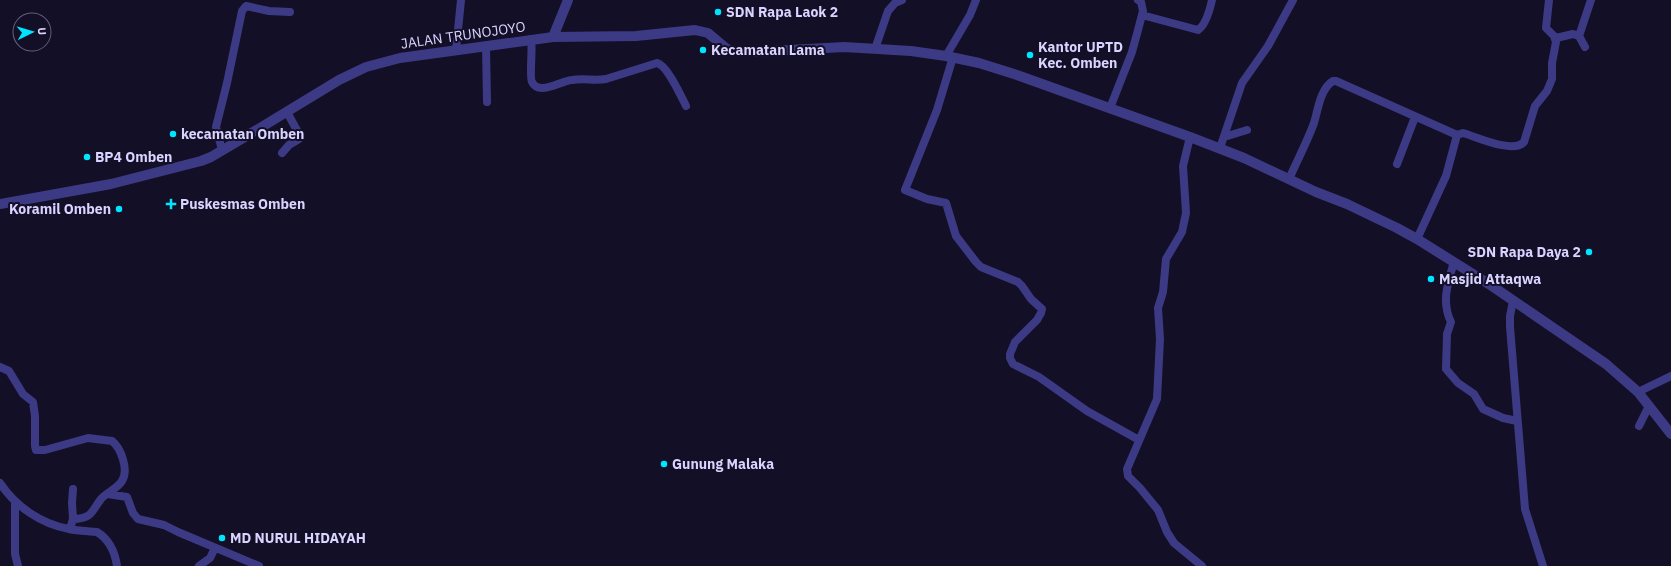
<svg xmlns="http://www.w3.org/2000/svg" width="1671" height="566" viewBox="0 0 1671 566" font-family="'IBM Plex Sans',sans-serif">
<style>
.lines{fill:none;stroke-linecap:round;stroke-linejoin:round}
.minor{stroke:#3d3a85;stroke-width:8}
.tertiary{stroke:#3d3a85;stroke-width:10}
.poi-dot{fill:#00e5ff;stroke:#130f26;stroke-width:1.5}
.labels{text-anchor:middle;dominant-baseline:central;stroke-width:4;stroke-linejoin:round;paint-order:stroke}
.poi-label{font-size:14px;font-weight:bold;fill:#d9d4ff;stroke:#130f26;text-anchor:start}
.street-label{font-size:14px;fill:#d9d4ff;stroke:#130f26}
</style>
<rect width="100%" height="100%" fill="#130f26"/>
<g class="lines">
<path class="minor" d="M1142 15 1198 30C1206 25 1210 9 1212 0
M1579 36 1591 0
M1556 38 1573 34 1579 36 1585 47
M531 39C533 50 529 77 532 82 534 86 538 88 542 88 553 88 562 81 572 80 584 78 595 81 606 79L657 63C667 65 681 96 686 106
M486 46 487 102
M875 49 888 11 895 3 902 0
M456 50 461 0
M946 56 970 15 976 0
M953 57 937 110 905 190 927 199 946 203 956 236 976 262 981 267 1018 282 1022 286 1031 299 1042 309 1041 313 1037 320 1015 342 1010 354V358L1013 364 1039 377 1087 411 1139 440
M1110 108 1132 52 1138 30 1143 11 1141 2 1138 0
M1190 137 1183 166 1186 213 1182 232 1166 259 1163 292 1158 308 1160 339 1157 399 1127 469 1128 476 1140 488 1158 510 1167 532 1174 543 1202 566
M1224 137 1247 130
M1220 148 1242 83 1268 46 1293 0
M222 150 216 127 227 83 242 11 246 6 269 11 290 12
M282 153 289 145 299 139 300 136 287 112
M1397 164 1415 117
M1289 179C1297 161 1307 142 1314 123 1318 110 1320 89 1333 81H1336L1457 135
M1417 239 1446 176 1457 135 1463 133C1477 137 1513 154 1524 142L1535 106 1547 91 1552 79V63L1556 42 1554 36 1546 28 1549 0
M1454 262C1448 282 1441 302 1451 322L1447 334 1446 369 1458 383 1474 394 1483 409 1503 418 1517 421
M1513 301 1510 316V327L1525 509 1543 566
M0 367 9 371 23 394 33 402 35 416V446L36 450H45L88 438 112 441C121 448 129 470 122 481 117 489 107 492 101 499 91 512 93 518 73 519L70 529
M1638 392 1671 376
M1639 426 1649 406
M0 483C15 506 41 524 69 529 78 531 87 531 97 532 110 540 115 552 117 566
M108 494 127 497 133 513 138 519 164 525 178 532 259 566
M15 501V554L18 566
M73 519 72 503 73 489
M199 566 210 558 215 548"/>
<path class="tertiary" d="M553 37 568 0
M0 204 111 184 201 161 211 157 260 128 339 80 366 67 400 58 553 37 636 36 695 30 708 33 727 49 735 51 755 52 844 47 911 51 946 56 979 63 1017 75 1190 137 1244 158 1316 192 1347 204 1397 228 1417 239 1492 286 1606 364 1638 392 1671 434"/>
</g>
<g class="poi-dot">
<circle cx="718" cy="12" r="4"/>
<circle cx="703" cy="50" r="4"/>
<circle cx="1030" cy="55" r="4"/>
<circle cx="173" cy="134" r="4"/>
<circle cx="87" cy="157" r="4"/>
<path d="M169 198h4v4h4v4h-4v4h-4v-4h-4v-4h4z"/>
<circle cx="119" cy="209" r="4"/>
<circle cx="1589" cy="252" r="4"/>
<circle cx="1431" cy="279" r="4"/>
<circle cx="664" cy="464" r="4"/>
<circle cx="222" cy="538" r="4"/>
</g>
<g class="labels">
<g class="poi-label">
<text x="726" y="12">SDN Rapa Laok 2</text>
<text x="1038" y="47">Kantor UPTD<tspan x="1038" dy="16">Kec. Omben</tspan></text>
<text x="711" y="50">Kecamatan Lama</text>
<text x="181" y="134">kecamatan Omben</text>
<text x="95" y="157">BP4 Omben</text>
<text x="180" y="204">Puskesmas Omben</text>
<text x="111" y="209" text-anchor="end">Koramil Omben</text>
<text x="1581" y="252" text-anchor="end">SDN Rapa Daya 2</text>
<text x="1439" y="279">Masjid Attaqwa</text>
<text x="672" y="464">Gunung Malaka</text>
<text x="230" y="538">MD NURUL HIDAYAH</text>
</g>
<g class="street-label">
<text transform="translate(463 35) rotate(-8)">JALAN TRUNOJOYO</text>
</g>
</g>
<g transform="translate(32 32) rotate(85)"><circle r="19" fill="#130f26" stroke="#625e7d"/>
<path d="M0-3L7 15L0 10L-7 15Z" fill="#00e5ff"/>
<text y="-6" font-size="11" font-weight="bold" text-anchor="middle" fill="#d9d4ff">U</text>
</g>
</svg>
